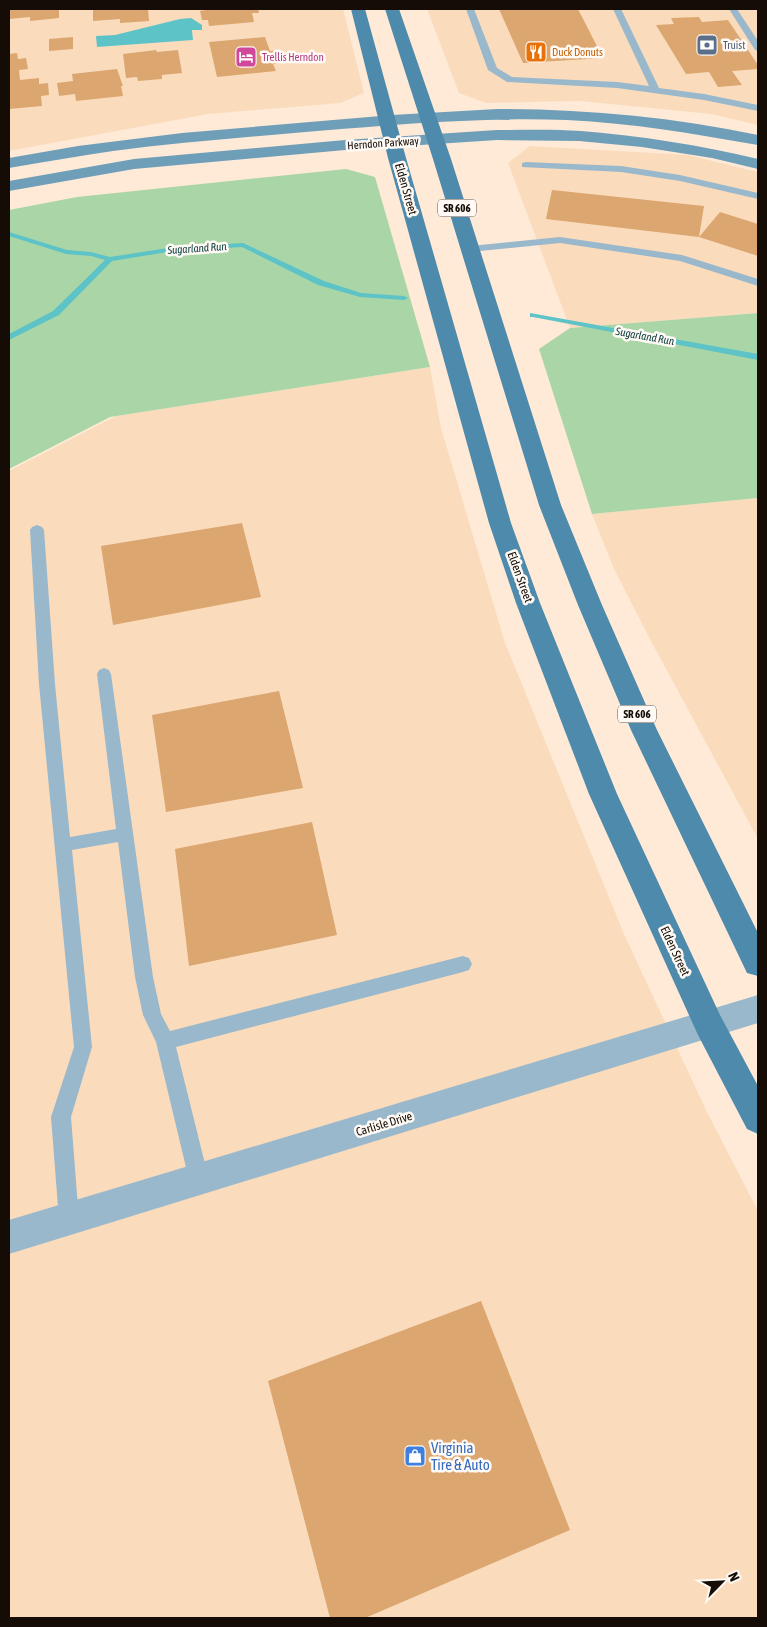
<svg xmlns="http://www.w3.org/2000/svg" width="767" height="1627" viewBox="0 0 767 1627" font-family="'Asap Condensed',sans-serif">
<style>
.built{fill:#fadcbd}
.green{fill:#aad6a7}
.water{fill:#5dc3c7}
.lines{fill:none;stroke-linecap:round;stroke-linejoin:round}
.stream{fill:#5dc3c7;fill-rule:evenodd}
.building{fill:#dba66f}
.service{fill:#9ab8cb;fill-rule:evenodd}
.minor{fill:#9ab8cb;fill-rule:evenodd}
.secondary{fill:#6f9eb9;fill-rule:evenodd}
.primary{fill:#4e8aab;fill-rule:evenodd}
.labels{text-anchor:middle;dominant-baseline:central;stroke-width:5;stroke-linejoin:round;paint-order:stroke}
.far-service-label{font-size:11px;fill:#4e5e75;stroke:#fffaf5;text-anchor:start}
.far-food-label{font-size:11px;fill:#c56008;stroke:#fffaf5;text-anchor:start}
.far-hotel-label{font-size:11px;fill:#b23c85;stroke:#fffaf5;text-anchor:start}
.far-street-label{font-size:11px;fill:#140c05;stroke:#fffaf5}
.shield{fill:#fffaf5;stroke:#5a534d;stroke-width:1}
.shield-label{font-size:11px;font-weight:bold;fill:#140c05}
.far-water-label{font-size:11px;font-style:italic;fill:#114142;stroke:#fffaf5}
.street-label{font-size:12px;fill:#140c05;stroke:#fffaf5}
.near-shop-label{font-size:15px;fill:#366cbe;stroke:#fffaf5;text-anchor:start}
</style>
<rect width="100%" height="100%" fill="#feead6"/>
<path class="built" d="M9 9H343L364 93 340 103 208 114 9 151Z
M427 9H758V125L711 114 580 101 486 103 459 93Z
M530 146 688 155 758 172V313L570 328 508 163Z
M430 367 441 428 505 643 624 934 707 1112 758 1211V1618H9V471L116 416Z
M758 498V839L651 641 614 569 592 514Z"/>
<path class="green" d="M346 169 375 177 430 367 110 417 9 469V210L77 197Z
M758 313V498L592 514 539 349 570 328Z"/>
<path class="water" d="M191 18 202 25V30H192L193 40 97 47 96 36 115 35 180 19Z"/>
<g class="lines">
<path class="stream" d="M9 232 67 250 91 252 110 257 174 247 243 243 324 281 361 293 404 296 408 298 404 300 360 297 318 285 242 247 174 251 112 261 59 315 9 340V334L53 311 105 260 91 256 66 254 9 236Z
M530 313 758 354V360L533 317H530Z"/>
</g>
<path class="building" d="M9 9H59V18L30 21V17L9 19Z
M93 9H148L149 21 120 23V19L93 21Z
M206 9H258L259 13H252L254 22 209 26 208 20H202L200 11 206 10Z
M499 9H578L603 58 523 63Z
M699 17 702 22 728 20 758 65V69L732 71 742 85 718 87 709 72 686 74 656 25 674 24 671 18Z
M73 37V49L49 51V39Z
M265 37 270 51 277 50 281 63 273 64 276 71 217 77 209 42Z
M156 50 157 52 178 50 182 73 162 75V79L138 81 137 77 126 78 123 54Z
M17 53 18 59 26 58 28 69 19 70 20 80 39 78V84L48 83 49 95 41 96 42 106 9 109V54Z
M117 69 123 86H121L123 96 76 101 75 94 59 96 57 83 73 81 72 74Z
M552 190 704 206 699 237 720 212 758 224V256L699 237 546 219Z
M242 523 261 597 113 625 101 546Z
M279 691 303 788 166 812 152 715Z
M312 822 337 935 189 966 175 849Z
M481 1301 570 1530 365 1618H330L268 1381Z"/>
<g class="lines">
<path class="service" d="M466 9H474L497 68 512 77 617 82 649 86 613 9H621L659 88 704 94 758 105V111L704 100 617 88 507 82 488 70Z
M729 9H737L758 41V51L755 50Z
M526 162 621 166 680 175 758 193V199L680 181 621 172 522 167V163Z
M560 237 682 255 758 279V286L680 261 560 243 470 252 464 249 470 246Z
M37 525 42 527 44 530 55 684 70 837 116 829 97 674 99 670 104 668 109 670 111 674 153 977 161 1014 170 1031 463 956 469 958 472 964 469 970 463 972 176 1047 209 1180 206 1187 199 1190 192 1187 189 1180 156 1042 143 1015 135 977 118 842 72 850 92 1047 71 1117 79 1220 76 1227 69 1230 62 1227 59 1220 51 1117 74 1047 39 684 30 530 32 527Z"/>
<path class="minor" d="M758 995V1023L9 1254V1220Z"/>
<path class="secondary" d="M497 109C585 109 672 117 758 135V145C695 134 632 123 567 120 483 117 400 124 317 131 249 137 181 142 113 151 78 156 44 162 9 168V158L78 146 182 133 392 115Z
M497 130C525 130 553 129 581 131 641 136 700 145 758 159V169L712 158 642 147 579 141 497 140 345 150 134 169 9 191V181L134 159 345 140Z"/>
<path class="primary" d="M351 9H365L406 158 511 523 540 603 617 794 720 1015 758 1086V1134L747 1129 698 1035 589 794 516 603 489 523 388 158Z
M385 9H399L451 159 561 505 602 605 657 730 758 933V976L747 973 631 730 578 605 539 505 433 159Z"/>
</g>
<defs>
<g id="bank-square" transform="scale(1.125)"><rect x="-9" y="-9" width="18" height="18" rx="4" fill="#5c6f8a" stroke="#fffaf5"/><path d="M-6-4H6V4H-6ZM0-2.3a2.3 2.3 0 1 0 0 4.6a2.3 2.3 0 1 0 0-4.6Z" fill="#fff"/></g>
<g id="restaurant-square" transform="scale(1.125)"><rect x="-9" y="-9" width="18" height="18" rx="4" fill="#e8710a" stroke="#fffaf5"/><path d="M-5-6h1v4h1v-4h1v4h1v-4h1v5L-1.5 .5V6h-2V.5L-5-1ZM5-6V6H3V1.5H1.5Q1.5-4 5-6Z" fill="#fff"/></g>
<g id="hotel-square" transform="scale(1.125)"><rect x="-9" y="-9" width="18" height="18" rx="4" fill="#d1479c" stroke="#fffaf5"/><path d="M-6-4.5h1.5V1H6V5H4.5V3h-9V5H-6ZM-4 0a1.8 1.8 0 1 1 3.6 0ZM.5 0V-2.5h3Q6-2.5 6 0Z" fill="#fff"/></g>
<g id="shop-square" transform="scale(1.125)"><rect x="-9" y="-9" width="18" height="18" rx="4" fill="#3f7fe0" stroke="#fffaf5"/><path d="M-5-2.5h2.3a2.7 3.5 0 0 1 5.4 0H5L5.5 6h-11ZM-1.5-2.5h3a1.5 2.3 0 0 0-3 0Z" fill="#fff"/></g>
</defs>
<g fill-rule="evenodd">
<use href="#bank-square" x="707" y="45"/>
<use href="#restaurant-square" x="536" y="52"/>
<use href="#hotel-square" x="246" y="57"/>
<use href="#shop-square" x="415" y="1456"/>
</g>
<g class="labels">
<g class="far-service-label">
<text x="723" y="45">Truist</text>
</g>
<g class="far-food-label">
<text x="552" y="52">Duck Donuts</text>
</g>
<g class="far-hotel-label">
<text x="262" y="57">Trellis Herndon</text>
</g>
<g class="far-street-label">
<text transform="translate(383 143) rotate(-4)">Herndon Parkway</text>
</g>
<g class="shield">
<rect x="438" y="199.5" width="38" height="17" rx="4"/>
<rect x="618" y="705.5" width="38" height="17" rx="4"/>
</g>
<g class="shield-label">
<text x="457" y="208">SR 606</text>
<text x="637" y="714">SR 606</text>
</g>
<g class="far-water-label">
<text transform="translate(197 248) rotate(-4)">Sugarland Run</text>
<text transform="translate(645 336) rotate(10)">Sugarland Run</text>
</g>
<g class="street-label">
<text transform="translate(406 189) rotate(74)">Elden Street</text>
<text transform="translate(520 577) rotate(70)">Elden Street</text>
<text transform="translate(675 951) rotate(65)">Elden Street</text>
<text transform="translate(384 1124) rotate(-17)">Carlisle Drive</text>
</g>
<g class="near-shop-label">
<text x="431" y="1447">Virginia<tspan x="431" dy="17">Tire &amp; Auto</tspan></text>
</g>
</g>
<rect width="767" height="1627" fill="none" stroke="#140c05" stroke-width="20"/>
<g transform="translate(722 1582) rotate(66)" stroke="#fffaf5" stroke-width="4" paint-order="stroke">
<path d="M0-4L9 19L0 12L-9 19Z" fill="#140c05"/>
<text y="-8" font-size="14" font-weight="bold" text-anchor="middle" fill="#140c05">N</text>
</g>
</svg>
